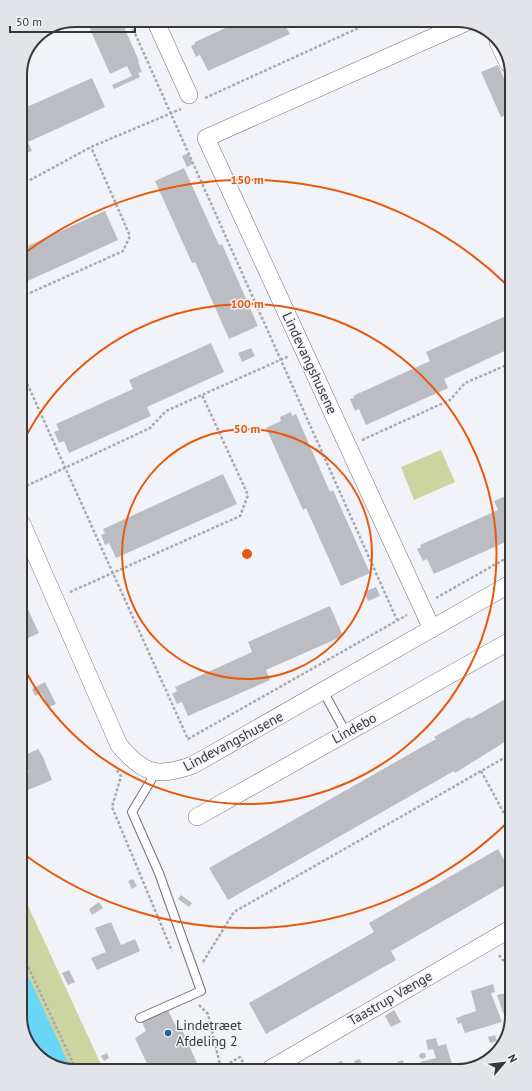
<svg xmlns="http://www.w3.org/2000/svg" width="532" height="1091" viewBox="0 0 532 1091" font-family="'PT Sans',sans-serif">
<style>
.green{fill:#ccd5a0}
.water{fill:#69d6f8}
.building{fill:#bcbdc3}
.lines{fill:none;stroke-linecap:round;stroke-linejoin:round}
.service-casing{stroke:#717378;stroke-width:10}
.minor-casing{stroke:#717378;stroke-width:18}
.path{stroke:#a9aaaf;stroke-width:2.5;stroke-dasharray:3 2;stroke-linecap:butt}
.service{stroke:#fff;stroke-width:8}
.minor{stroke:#fff;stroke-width:17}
.ring{fill:none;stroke:#e8590c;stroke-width:2}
.poi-dot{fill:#166698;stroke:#f1f3f9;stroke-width:1.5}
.labels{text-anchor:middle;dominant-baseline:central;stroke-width:3;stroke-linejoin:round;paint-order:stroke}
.street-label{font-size:14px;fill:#37383a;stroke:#f1f3f9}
.poi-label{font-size:14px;fill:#37383a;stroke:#f1f3f9;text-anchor:start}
.rim{fill:none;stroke:#37383a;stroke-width:2}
.centre{fill:#e8590c;stroke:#f1f3f9;stroke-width:2}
.ring-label{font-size:12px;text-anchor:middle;font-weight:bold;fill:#e8590c;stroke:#f1f3f9;stroke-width:3;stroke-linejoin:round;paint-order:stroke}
</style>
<rect width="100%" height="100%" fill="#f1f3f9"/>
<path class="green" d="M441 450 455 482 414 500 401 467Z
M24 897 104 1071H71L42 1060 24 1037Z"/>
<path class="water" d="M24 967 72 1071 42 1060 24 1037Z"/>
<path class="building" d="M86 20H121L139 61 138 62 142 72 138 73 140 77 114 89 112 85 132 76 127 66 110 74Z
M243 20H297L285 25 290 34 208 71 200 55 196 57 191 46 195 44V42Z
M498 65 508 87V114L501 117 481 72Z
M92 78 105 107 28 142 32 151 20 156V110Z
M188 153 193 164 187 167 182 156Z
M184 168 219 245 222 244 258 326 229 339 195 262 192 263 155 181Z
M105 211 118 240 21 284V249Z
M508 315 509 349 444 379 448 388 366 425 359 409 355 411 350 399 354 398 353 396 430 361 426 352Z
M211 343 224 372 147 407 151 416 69 453 64 441 59 443 54 432 59 430 56 424 133 389 129 380Z
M251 348 255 356 242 362 238 353Z
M291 412 292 416 296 414 330 492 333 490 370 573 341 586 306 508 303 510 266 428 281 421 280 417Z
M223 474 237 504 116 558 109 543 105 545 101 535 105 533 103 529Z
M510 494V540L434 574 427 559 423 561 417 549 421 547 420 545 498 510 494 501Z
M376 587 380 596 368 601 364 592Z
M22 597 39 633 22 641Z
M330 606 343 636 266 670 270 680 188 716 182 702 177 704 172 694 177 691 175 687 252 652 248 642Z
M45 682 56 704 49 707 41 693 35 696 32 689Z
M24 692 27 699 23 702V693Z
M511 696V738L455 773 454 771 228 900 209 868 436 739 434 737 469 717 470 719Z
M38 749 43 757 52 780 23 792V775L29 772 23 756Z
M498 849 511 872V882L391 951 396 960 266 1034 249 1003 374 932 369 923Z
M133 879 137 886 132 889 128 881Z
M181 895 192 903 189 907 178 899Z
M99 902 103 908 92 915 89 909Z
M111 922 121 945 135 939 140 951 97 970 91 958 106 952 95 928Z
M69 970 75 982 68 985 62 973Z
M493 984 495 992 491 993 502 1022 465 1033 461 1023 458 1024 456 1018 476 1011 471 991Z
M506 993 512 1010 503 1013 497 995Z
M168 1010 175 1025 179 1023 200 1070H150L135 1038 146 1031 142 1022Z
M394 1010 401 1022 391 1027 385 1016Z
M495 1035 497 1041 490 1043 488 1037Z
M436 1038 438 1046 446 1044 452 1064 441 1067H422L420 1062 436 1058 433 1049 428 1050 426 1040Z
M505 1039 503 1047 500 1049 498 1041Z
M107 1053 109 1058 104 1061 101 1056Z
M421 1053H425L426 1057 423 1059 420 1058 419 1055Z
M491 1056 482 1064 481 1061Z
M360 1059 363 1068H356L354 1061Z
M403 1060 405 1068H399L397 1062Z
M342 1061 345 1068H334L333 1064Z
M395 1063 396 1068H381L380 1067Z"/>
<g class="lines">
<g class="service-casing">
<path id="service" d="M323 691 346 733
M140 1018 201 991 159 873 132 812 156 772"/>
</g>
<g class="minor-casing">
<path id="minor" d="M155 20 189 95
M498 42 508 63
M22 524 119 745C143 774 157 778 193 765L510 584
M432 629 206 138 467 22
M197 817 510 641
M270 1069 512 928"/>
</g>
<path class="path" d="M129 20 397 620
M205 98 376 20
M21 185 91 147 181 109
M21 297 123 251 130 236 91 147
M21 370 188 739 407 615
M362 440 450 400 465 383 509 364
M22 488 150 428 166 411 289 356
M70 592 240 516 248 495 202 395
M436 598 510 556
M117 770 121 776 112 807 172 951
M481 771 511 826
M499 955 512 972
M24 958 74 1065 79 1071
M203 962 234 912 511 754
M199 1005 208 1014 221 1069
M221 1068 240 1057 247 1069"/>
<use href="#service" class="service"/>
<use href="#minor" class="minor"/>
</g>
<g class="ring">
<circle cx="247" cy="554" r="125"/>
<path d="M22 444A250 250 0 1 1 23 666"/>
<path d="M509 821A374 374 0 0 1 25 855M22 255A374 374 0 0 1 507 285"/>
</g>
<circle class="poi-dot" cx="168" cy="1033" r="4"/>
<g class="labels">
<g class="street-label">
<text transform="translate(310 363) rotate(65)">Lindevangshusene</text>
<text transform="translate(354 728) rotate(-29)">Lindebo</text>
<text transform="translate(233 741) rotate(-28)">Lindevangshusene</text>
<text transform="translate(390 998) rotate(-30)">Taastrup Vænge</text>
</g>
<g class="poi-label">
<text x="176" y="1025">Lindetræet<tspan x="176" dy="16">Afdeling 2</tspan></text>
</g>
</g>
<path d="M0 0H532V1091H0ZM75 27H457A48 48 0 0 1 505 75V1016A48 48 0 0 1 457 1064H75A48 48 0 0 1 27 1016V75A48 48 0 0 1 75 27Z" fill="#e2e4ea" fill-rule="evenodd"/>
<path class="rim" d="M75 27H457A48 48 0 0 1 505 75V1016A48 48 0 0 1 457 1064H75A48 48 0 0 1 27 1016V75A48 48 0 0 1 75 27Z"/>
<circle cx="247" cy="554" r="6" class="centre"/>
<g class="ring-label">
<text x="247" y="184">150 m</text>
<text x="247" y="308">100 m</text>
<text x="247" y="433">50 m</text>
</g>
<g transform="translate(504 1063) rotate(62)" stroke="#f1f3f9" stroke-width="3" paint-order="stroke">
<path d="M0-3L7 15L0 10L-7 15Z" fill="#37383a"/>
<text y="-6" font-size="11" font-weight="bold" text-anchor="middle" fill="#37383a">N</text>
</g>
<path d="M10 26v6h125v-6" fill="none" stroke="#37383a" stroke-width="2"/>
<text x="16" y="26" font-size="12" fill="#37383a" stroke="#f1f3f9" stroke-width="3" paint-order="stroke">50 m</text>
</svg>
